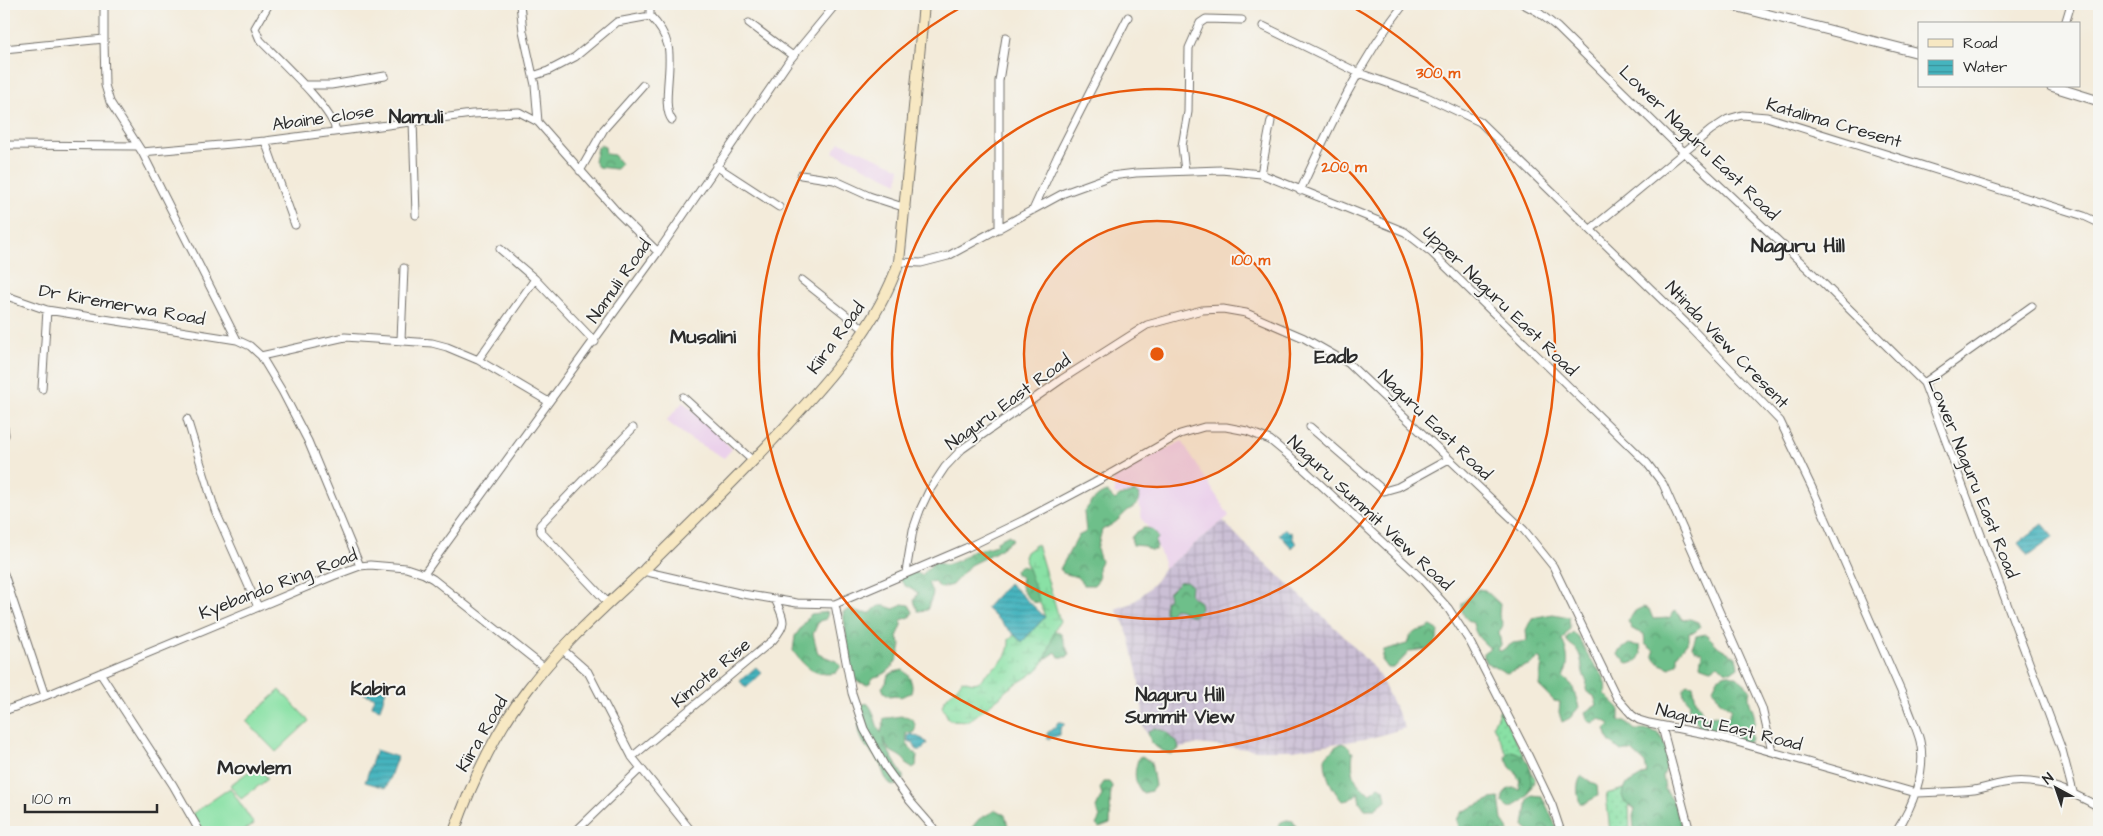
<svg xmlns="http://www.w3.org/2000/svg" width="2103" height="836" viewBox="0 0 2103 836" font-family="'Architects Daughter',sans-serif">
<style>
.built{fill:#ebd1eb}
.industrial{fill:url(#industrial-grid)}
.grass{fill:url(#grass-dots);stroke:#5a8668}
.forest{fill:url(#forest-crowns);stroke:#4c755a}
.wetland{fill:url(#wetland-marsh);stroke:#5a8668}
.pitch{fill:#89e1a5;stroke:#5a8668}
.water{fill:url(#water-rules);stroke:#387074}
.lines{fill:none;stroke-linecap:round;stroke-linejoin:round}
.minor-casing{stroke:#716e68;stroke-width:9}
.tertiary-casing{stroke:#716e68;stroke-width:11}
.secondary-casing{stroke:#716e68;stroke-width:12}
.minor{stroke:#fff;stroke-width:7}
.tertiary{stroke:#fff;stroke-width:9}
.secondary{stroke:#f7e8c3;stroke-width:10}
.ring{fill:none;stroke:#e8590c;stroke-width:2.5}
.labels{text-anchor:middle;dominant-baseline:central;stroke-width:4;stroke-linejoin:round;paint-order:stroke}
.street-label{font-size:18px;fill:#2b2b2b;stroke:#f6f6f2}
.neighbourhood-label{font-size:19px;font-weight:bold;fill:#2b2b2b;stroke:#f6f6f2}
.quarter-label{font-size:20px;font-weight:bold;fill:#2b2b2b;stroke:#f6f6f2}
.centre{fill:#e8590c;stroke:#f6f6f2;stroke-width:2.5}
.ring-label{font-size:15px;text-anchor:middle;font-weight:bold;fill:#e8590c;stroke:#f6f6f2;stroke-width:4;stroke-linejoin:round;paint-order:stroke}
</style>
<defs>
<pattern id="industrial-grid" width="8" height="8" patternUnits="userSpaceOnUse" patternTransform="scale(1.25)"><rect width="8" height="8" fill="#cbbfd5"/><path d="M0 4h8M4 0v8" fill="none" stroke="#aea4b7"/></pattern>
<pattern id="grass-dots" width="8" height="8" patternUnits="userSpaceOnUse" patternTransform="scale(1.25)"><rect width="8" height="8" fill="#89e1a5"/><path d="M2 2h.1M6 6h.1" fill="none" stroke="#76c18e" stroke-width="1.8" stroke-linecap="round"/></pattern>
<pattern id="forest-crowns" width="20" height="18" patternUnits="userSpaceOnUse" patternTransform="scale(1.25)"><rect width="20" height="18" fill="#6ebf8a"/><path d="M2 6a3 3 0 1 1 6 0M12 15a3 3 0 1 1 6 0" fill="none" stroke="#5b9b71"/></pattern>
<pattern id="wetland-marsh" width="20" height="14" patternUnits="userSpaceOnUse" patternTransform="scale(1.25)"><rect width="20" height="14" fill="#89e1a5"/><path d="M1 5h8M5 5V1M11 12h8M15 12V8" fill="none" stroke="#76c18e"/></pattern>
<pattern id="water-rules" width="6" height="5" patternUnits="userSpaceOnUse" patternTransform="scale(1.25)"><rect width="6" height="5" fill="#45b4be"/><path d="M0 2.5h6" fill="none" stroke="#3a939b"/></pattern>
</defs>
<rect width="100%" height="100%" fill="#f6f6f2"/>
<filter id="ink" filterUnits="userSpaceOnUse"><feTurbulence type="fractalNoise" baseFrequency=".02" numOctaves="2"/><feDisplacementMap in="SourceGraphic" scale="10" xChannelSelector="R" yChannelSelector="G"/><feConvolveMatrix kernelMatrix="1 2 1 2 8 2 1 2 1" color-interpolation-filters="sRGB"/></filter>
<filter id="wash" filterUnits="userSpaceOnUse"><feTurbulence type="fractalNoise" baseFrequency=".0096" numOctaves="4" result="noise"/><feDisplacementMap in="SourceGraphic" scale="20" xChannelSelector="R" yChannelSelector="G"/><feGaussianBlur stdDeviation="1.12" result="paint"/><feColorMatrix in="noise" values="0 0 0 0 0 0 0 0 0 0 0 0 0 0 0 0 0 1.4 0 .05"/><feComposite in="paint" operator="in"/></filter>
<g filter="url(#wash)">
<rect width="100%" height="100%" fill="#f3ebda"/>
<path class="built" d="M840 142 900 168 898 183 833 152Z
M683 402 705 421 732 449 724 458 692 440 666 421Z
M1182 441 1229 516 1164 569 1163 560 1152 533 1142 519 1139 502 1122 494 1115 495 1112 476Z"/>
<path class="industrial" d="M1223 521 1250 549 1346 638 1378 673 1405 728 1371 738 1293 750H1258L1198 744 1168 751 1158 748 1151 742 1137 714 1143 715 1138 676 1130 640 1123 621 1115 609 1130 604 1139 598 1156 581 1164 569Z"/>
<path class="grass" d="M1500 709 1535 779 1529 793 1522 786 1493 725Z
M1624 789 1629 805 1630 832H1610L1606 794Z"/>
<path class="forest" d="M601 145 605 147 606 154 614 155 621 164 616 169 598 167 594 161 597 148Z
M1107 492 1115 500 1120 496 1135 492 1139 495C1139 508 1132 506 1125 513 1118 521 1112 525 1102 530L1097 549 1101 561 1098 567 1099 579 1094 585H1084L1077 577 1063 573 1060 569 1078 536 1086 532 1084 512C1090 504 1097 494 1107 492Z
M1144 528C1152 528 1156 531 1158 538L1155 542 1157 546 1155 550H1150L1144 546 1133 545 1131 538 1135 533Z
M1009 535 1013 539 996 552 970 565 952 585 941 588 933 581 928 583 933 594 927 610 918 611 914 601 918 593 904 585 899 578 900 572C907 568 915 573 922 575L934 562 946 565 959 560 973 550H980L996 545 997 541Z
M1020 566 1029 568 1042 603 1033 602C1025 594 1018 589 1022 578L1016 574 1015 570Z
M1186 581 1191 585 1190 595 1200 602 1201 609 1194 616 1184 613 1180 609 1174 608 1169 614 1165 613V601L1169 598 1168 593 1179 582Z
M1478 589 1485 590 1500 604 1499 615 1503 625 1499 633 1501 645 1497 650 1501 651 1513 643 1527 641 1526 630 1532 618 1553 614 1569 617 1570 628 1562 640C1568 652 1570 666 1563 677L1572 685 1579 707 1570 718 1562 722 1559 712 1560 702 1554 701 1539 686 1542 662 1540 657 1531 664 1507 673 1485 662 1483 653 1490 648C1481 641 1475 635 1473 623 1464 619 1461 613 1462 603Z
M902 604 909 605 913 612 910 617 901 620 902 625 897 637 901 644C899 660 891 675 874 677L868 685 855 681 846 668 851 653 848 649 843 612 850 609 859 613H871C879 603 883 605 894 609Z
M1643 607 1649 609 1653 619 1669 618 1675 611 1683 620 1690 619 1698 622 1700 627 1695 632 1689 633V640L1677 655V663L1670 668 1660 664 1653 656 1654 651 1645 644 1644 634 1632 629 1628 621 1635 611Z
M828 612 826 619 819 621 813 634 818 654 836 661 841 666 836 673C814 677 805 667 793 651L795 636 811 614Z
M1431 626 1438 630 1437 640 1428 649 1410 651 1394 668H1388L1382 660 1384 650 1407 644C1412 628 1419 633 1431 626Z
M1052 629 1061 634 1069 654 1067 657H1059L1056 652 1047 658 1040 656Z
M1573 632C1581 640 1583 646 1588 656 1594 666 1612 680 1605 694L1619 708V721H1625L1635 730H1650L1658 733 1664 742 1669 761 1663 776 1665 789 1675 804 1683 832H1634L1633 816 1635 809 1624 801 1622 795 1626 785 1647 773 1645 763 1632 751H1621L1609 741 1605 729 1610 724 1601 719 1593 723 1588 721 1585 712 1597 705 1594 696 1587 692 1586 689 1587 681C1580 673 1584 660 1577 650 1573 645 1568 645 1566 638Z
M1706 634 1719 647 1736 657 1738 667 1731 672 1725 671 1718 664 1711 669 1700 665 1702 652 1695 650 1692 647 1696 636Z
M1629 644 1640 646 1641 654 1637 661 1629 664 1618 655V652Z
M903 670C910 676 914 684 911 693L900 697 895 695 890 696 884 692 882 687 886 683 888 675 894 672Z
M1726 674C1736 676 1743 681 1750 689 1746 704 1755 708 1755 722L1751 728 1752 740 1741 747 1728 733 1711 731 1699 727 1689 708 1690 703 1684 696 1683 689 1687 684 1693 685 1696 700 1705 717 1716 715 1727 720 1732 709 1719 700 1713 688 1718 678Z
M867 703C876 712 874 723 881 733L884 718C893 719 907 711 914 722 916 726 916 729 913 733H906L907 744 917 756 916 766 912 768 907 765C906 759 898 755 892 752 887 749 885 741 883 738L886 747 903 776V781L893 786C885 780 884 775 881 766 878 761 873 754 869 750 856 736 858 722 861 705Z
M1155 728 1167 732 1171 738 1177 741 1179 749 1171 754C1159 750 1149 745 1148 731Z
M1342 743 1348 746 1353 753C1351 770 1353 785 1370 793L1379 786 1384 789 1386 800 1375 809H1365L1360 802 1358 793 1349 800 1342 801C1331 787 1325 776 1325 758L1335 747Z
M1511 751C1533 755 1534 778 1528 796 1521 799 1517 806 1509 808L1502 802C1503 790 1508 786 1520 789L1519 784 1521 778 1510 767 1505 756Z
M1142 756 1151 762 1155 786 1151 791 1143 793C1133 783 1134 770 1139 757Z
M1582 776 1597 786 1598 796 1585 803H1580C1577 795 1576 782 1582 776Z
M1104 782H1109L1112 786C1109 800 1111 810 1110 824L1099 828 1096 825 1100 817 1096 808 1102 795 1100 788Z
M1532 795 1541 796C1548 807 1553 820 1558 832H1529L1524 826 1528 799Z
M1499 798 1502 820 1508 828 1509 832H1455L1459 826 1457 819 1462 812 1491 799Z
M996 810 1005 815 1008 826V832H968L979 819Z
M1287 820 1293 821 1299 832H1274L1281 822Z"/>
<path class="wetland" d="M1037 544 1060 621C1050 634 1051 655 1039 668 1029 679 1007 686 1001 696L969 721 949 720 942 706C947 692 956 692 962 680 967 681 973 684 978 682 982 681 982 676 986 674 998 664 1010 658 1009 639L1014 635 1022 642 1045 617 1024 557 1026 552Z"/>
<path class="pitch" d="M280 690 309 721 276 752 246 721Z
M258 765 268 779 241 799 230 785Z
M230 788 254 824 241 832H204L192 814Z"/>
<path class="water" d="M2043 524 2054 537 2028 556 2018 543Z
M1284 529 1292 533 1293 539 1297 543 1292 548 1279 534Z
M1009 583 1045 617 1022 642 986 608Z
M756 667 762 673 746 688 740 681Z
M367 684 386 690 380 709 372 706 374 697 364 694Z
M1058 722H1062L1065 724 1060 729V735L1048 739 1047 733 1055 727Z
M911 734 923 739 927 743 922 750H917L913 742H908V736Z
M376 750 397 757 386 788 365 782Z"/>
</g>
<g filter="url(#ink)">
<g class="lines">
<g class="minor-casing">
<path id="minor" d="M269 4 255 28 260 40C278 59 332 108 336 131H334
M520 4 523 31 535 85 538 122
M1523 4 1538 12 1557 27 1685 153 1825 285 1924 383 2062 750 2073 792
M650 16C659 25 665 34 668 46 673 66 661 107 672 120
M749 23 793 56
M2065 24 2071 4
M1263 26 1359 73 1427 97 1480 122 1692 329 1780 421 1813 490 1907 705C1911 717 1917 729 1920 741 1927 771 1912 808 1896 832
M104 39V4
M4 49 104 39 105 85 110 102 142 152 237 340
M533 76 548 71 575 57 617 22 650 16V4
M304 85H331L385 76
M413 120 416 215
M265 141 295 225
M4 145 138 146
M142 152 265 141 472 114 519 112 538 122 618 213 658 252
M716 166 779 207
M580 171 604 129 643 85
M1185 171 1182 146 1188 112 1189 48 1200 23 1206 19 1242 20
M1261 174 1271 121
M801 175 834 180 869 196 906 208
M1300 191C1330 126 1360 60 1404 4
M1033 210 1058 155 1128 17
M999 229V81L1006 37
M1591 229 1711 130 1728 119 1742 115 1767 117 2084 216 2099 223
M500 249 535 279 595 342
M899 262 921 263 948 256 1064 193 1111 176 1136 173 1221 170 1261 174 1344 207 1405 232 1432 253 1647 463 1663 484 1762 708 1772 751
M802 280 865 330
M4 295 47 310 237 340 250 346 261 356 282 391 308 441 360 566
M401 340 404 268
M261 356 345 337 432 343 447 347 478 360 549 402
M478 360 535 279
M1924 383 2032 306
M42 389 47 310
M683 397 753 461
M187 419 215 510 258 607
M1310 427 1384 491 1398 487 1449 459
M4 428 5 435
M643 571 743 594 797 603 835 604 966 548 1024 520 1094 483 1180 434 1204 427H1226L1247 431 1270 440 1293 459 1422 579 1448 608 1470 642 1528 755 1552 805 1561 832
M906 572 913 530 920 510 929 491 945 467 962 449 1062 379 1147 325 1202 310 1223 309 1246 313 1304 338 1348 363 1524 530 1553 566 1617 698 1632 715 1639 720 1649 723 1716 736 1916 793C1935 792 1954 792 1974 790 1986 788 1999 783 2011 782 2044 779 2072 792 2099 807
M4 574 45 696
M424 574 658 252 789 61 836 4
M608 603 541 532 540 525 633 428
M835 604 852 693 864 729 886 768 910 801 937 832
M563 650 588 672 632 757 692 832
M100 673 173 785 200 832
M4 711 45 696 333 576 360 566 370 565 406 568 424 574 433 579 545 668
M1662 727 1690 832
M632 757 773 640C788 623 784 619 775 599
M575 832 641 768
M2098 832 2099 831"/>
</g>
<g class="tertiary-casing">
<path id="tertiary" d="M1727 4 1919 53
M2051 86 2099 101"/>
</g>
<g class="secondary-casing">
<path id="secondary" d="M454 832C472 781 495 732 528 689 561 645 604 608 644 570 691 523 739 477 784 428 830 378 877 326 899 262L924 4"/>
</g>
<use href="#minor" class="minor"/>
<use href="#tertiary" class="tertiary"/>
<use href="#secondary" class="secondary"/>
</g>
</g>
<circle cx="1157" cy="354" r="133" fill="#e8590c" fill-opacity=".12"/>
<g class="ring">
<circle cx="1157" cy="354" r="133"/>
<circle cx="1157" cy="354" r="265"/>
<path d="M1347 4A398 398 0 1 1 967 4"/>
</g>
<g class="labels">
<g class="street-label">
<text transform="translate(323 118) rotate(-8)">Abaine close</text>
<text transform="translate(1834 123) rotate(16)">Katalima Cresent</text>
<text transform="translate(1699 143) rotate(44)">Lower Naguru East Road</text>
<text transform="translate(619 281) rotate(-55)">Namuli Road</text>
<text transform="translate(1500 301) rotate(44)">Upper Naguru East Road</text>
<text transform="translate(122 305) rotate(10)">Dr Kiremerwa Road</text>
<text transform="translate(836 338) rotate(-54)">Kiira Road</text>
<text transform="translate(1727 345) rotate(46)">Ntinda View Cresent</text>
<text transform="translate(1008 402) rotate(-36)">Naguru East Road</text>
<text transform="translate(1435 425) rotate(44)">Naguru East Road</text>
<text transform="translate(1973 478) rotate(68)">Lower Naguru East Road</text>
<text transform="translate(1370 513) rotate(43)">Naguru Summit View Road</text>
<text transform="translate(278 584) rotate(-21)">Kyebando Ring Road</text>
<text transform="translate(711 673) rotate(-40)">Kimote Rise</text>
<text transform="translate(1729 727) rotate(14)">Naguru East Road</text>
<text transform="translate(482 734) rotate(-60)">Kiira Road</text>
</g>
<g class="neighbourhood-label">
<text x="378" y="689">Kabira</text>
<text x="1180" y="695">Naguru Hill<tspan x="1180" dy="22">Summit View</tspan></text>
</g>
<g class="quarter-label">
<text x="416" y="117">Namuli</text>
<text x="1798" y="246">Naguru Hill</text>
<text x="703" y="337">Musalini</text>
<text x="1336" y="357">Eadb</text>
<text x="254" y="768">Mowlem</text>
</g>
</g>
<circle cx="1157" cy="354" r="8" class="centre"/>
<g class="ring-label">
<text x="1438" y="78">300 m</text>
<text x="1344" y="172">200 m</text>
<text x="1251" y="265">100 m</text>
</g>
<rect width="2103" height="836" fill="none" stroke="#f6f6f2" stroke-width="20"/>
<rect x="1918" y="22" width="162" height="65" fill="#f6f6f2" stroke="#a5a5a2"/>
<rect x="1928" y="39" width="25" height="8" fill="#f7e8c3" stroke="#a5a5a2"/>
<text x="1963" y="48" font-size="15" fill="#2b2b2b">Road</text>
<rect x="1928" y="60" width="25" height="15" fill="url(#water-rules)" stroke="#a5a5a2"/>
<text x="1963" y="72" font-size="15" fill="#2b2b2b">Water</text>
<g transform="translate(2056 788) rotate(320)" stroke="#f6f6f2" stroke-width="4" paint-order="stroke">
<path d="M0-4L9 19L0 12L-9 19Z" fill="#2b2b2b"/>
<text y="-8" font-size="14" font-weight="bold" text-anchor="middle" fill="#2b2b2b">N</text>
</g>
<path d="M25 804v8h132v-8" fill="none" stroke="#2b2b2b" stroke-width="2.5"/>
<text x="32" y="804" font-size="15" fill="#2b2b2b" stroke="#f6f6f2" stroke-width="4" paint-order="stroke">100 m</text>
</svg>
